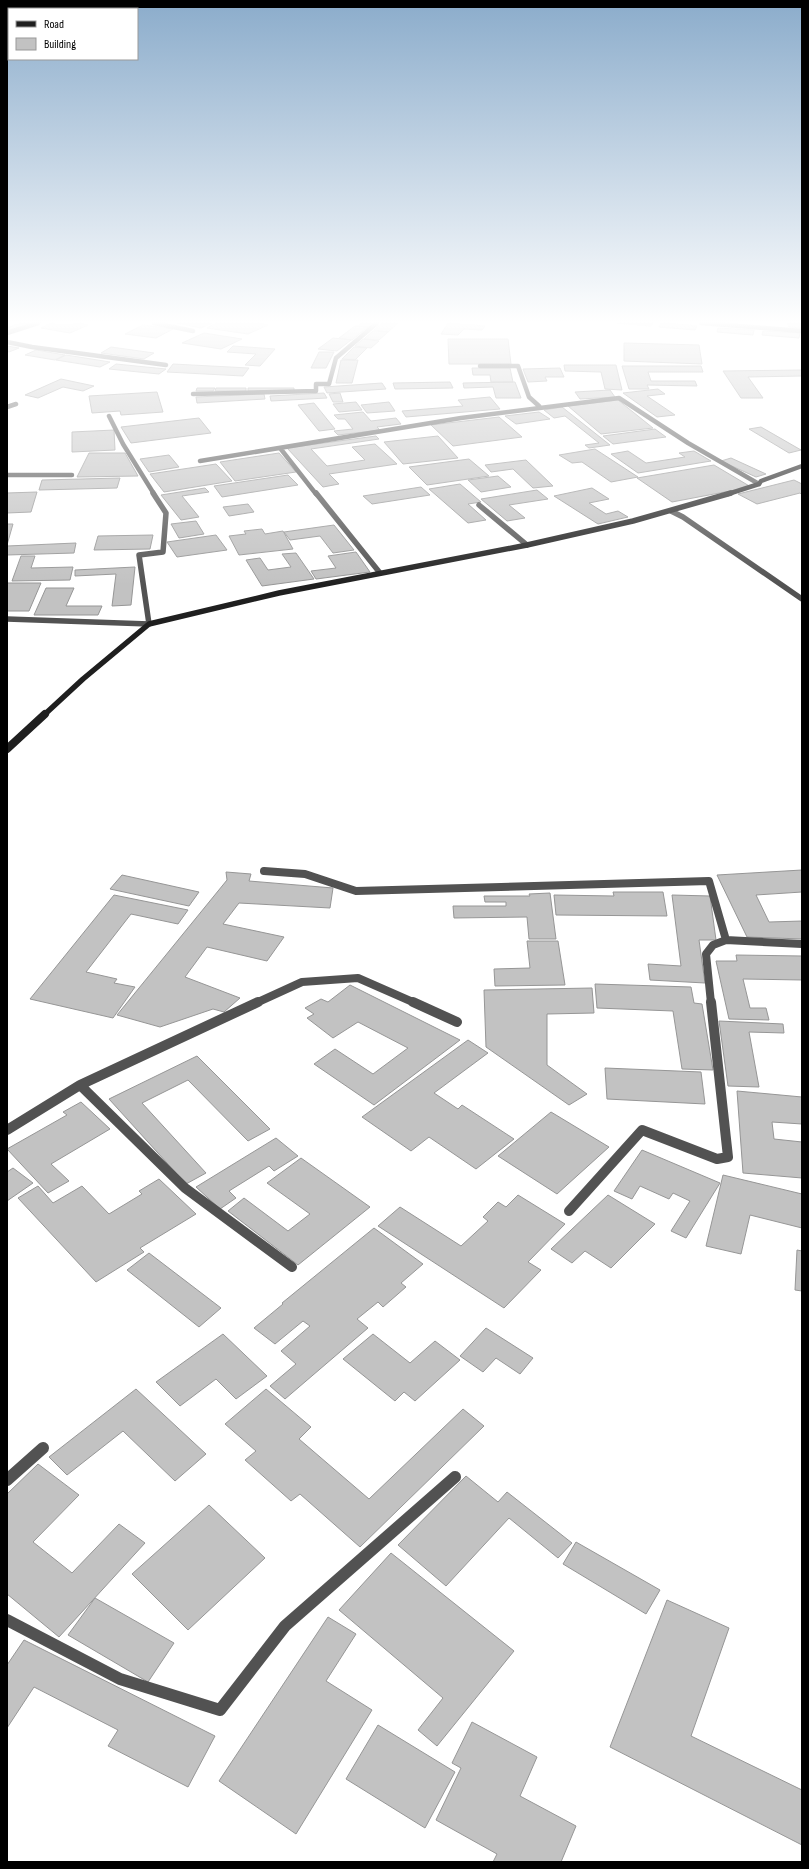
<svg xmlns="http://www.w3.org/2000/svg" width="809" height="1869" viewBox="0 0 809 1869" font-family="'Sofia Sans Condensed',sans-serif">
<style>
.building{fill:#c2c2c2;stroke:#969696}
.lines{fill:none;stroke-linecap:round;stroke-linejoin:round}
.street-far4{stroke:#525252;stroke-width:4.5}
.street-far3{stroke:#525252;stroke-width:5.5}
.street-far2{stroke:#525252;stroke-width:8}
.street-far1{stroke:#525252;stroke-width:10}
.street{stroke:#525252;stroke-width:12}
.secondary-far2{stroke:#1f1f1f;stroke-width:4.5}
.secondary-far1{stroke:#1f1f1f;stroke-width:5.5}
.secondary{stroke:#1f1f1f;stroke-width:8}
</style>
<rect width="100%" height="100%" fill="#fff"/>
<path class="building" d="M21 323H36L7 333V328Z
M51 323 60 325 84 323 83 324 88 325 70 333 41 328Z
M177 323H212L201 328Z
M216 323H259L268 325 248 334 207 328Z
M361 323H373L369 327 358 326Z
M382 323H398L388 332 374 330Z
M448 323H449L485 326 482 330 464 329 458 335 441 334Z
M617 323H653L651 326Z
M661 323H668L697 326 695 330 659 327Z
M787 323H802V328L789 327Z
M143 325 173 329 156 338 125 334Z
M355 326 368 327 352 340 339 338Z
M718 328 754 330 753 335 717 332Z
M373 331 388 332 379 340 364 339Z
M763 331 800 333 799 338 762 335Z
M204 333 242 339 221 349 182 343Z
M333 338 351 340 337 351 318 349Z
M363 339 379 341 371 348 355 346Z
M448 339H508L511 364H449Z
M624 343 699 345 702 364 624 361Z
M7 346 19 348 9 352 7 351Z
M233 346 275 349 260 366 245 365 256 354 227 352Z
M111 347 154 353 144 359 101 353Z
M354 347 367 348 355 360 342 359Z
M36 350 65 355 55 360 25 355Z
M319 352H334L326 368H311Z
M66 355 110 362 100 367 56 360Z
M341 360H358L352 383H336Z
M116 364 166 369 159 374 109 369Z
M173 364 249 368 243 376 167 372Z
M564 365H616L622 390 605 389 601 372 565 371Z
M622 366H701L703 372H648L651 381H695L697 386 647 385 649 389H629Z
M472 368H510L513 382H491L490 375H473Z
M560 368 564 377H545L547 381 528 382 523 369Z
M802 370V376L748 377 763 398H741L723 371Z
M61 379 94 386 83 391 63 387 38 398 25 395Z
M450 382 453 388 395 389 393 383Z
M515 382 521 398H496L493 387 464 388 463 383Z
M382 383 386 389 327 393 324 387Z
M197 388H215L213 391H196Z
M216 388H246V391H215Z
M248 388H294V391H248Z
M658 389 665 394 647 396 675 415 657 417 623 393Z
M610 390 615 397 580 399 575 392Z
M157 392 163 412 121 415 120 411 92 413 89 396Z
M324 393 327 398 271 401 270 396Z
M340 393 343 402H333L329 394Z
M264 394 265 399 197 403 196 397Z
M490 397 500 409 406 417 402 411 463 406 458 400Z
M618 400 653 428 601 434 568 406Z
M356 402 362 410 339 412 333 404Z
M389 402 395 411 367 413 361 405Z
M314 403 335 429 319 431 298 405Z
M562 407 610 445 589 448 585 445 599 443 565 416 554 418 544 410Z
M363 412 371 421 396 418 401 424 377 427 380 430 338 435 334 431 353 429 345 419H338L334 415Z
M539 412 550 419 516 424 505 416Z
M499 417 522 437 453 446 431 425Z
M199 418 211 433 131 443 121 427Z
M761 427 801 450 789 453 749 429Z
M655 429 666 437 613 444 603 436Z
M114 430 115 450 72 452V432Z
M376 436 379 439 311 449 327 466 365 460 352 447 375 444 397 464 329 474 339 484 323 487 287 448Z
M438 436 458 458 403 464 384 442Z
M595 449 638 477 611 482 582 462 572 463 559 455Z
M628 451 646 463 685 457 679 453 694 451 711 461 638 473 611 454Z
M89 453H125L138 476 77 477Z
M279 453 296 472 235 481 220 462Z
M169 455 179 467 149 472 140 459Z
M731 458 766 474 756 477 721 461Z
M469 459 489 476 427 485 409 467Z
M526 460 553 486 533 488 513 469 491 472 485 465Z
M216 464 232 481 164 492 150 474Z
M714 465 751 487 672 502 637 478Z
M288 475 298 485 222 497 214 486Z
M498 476 511 487 481 492 468 480Z
M120 478 117 488 39 490 42 480Z
M794 480 802 484V495L800 493 757 504 738 494Z
M460 484 481 502 468 504 486 520 468 523 429 489Z
M421 487 430 495 372 504 363 496Z
M205 488 209 492 182 496 199 517 181 520 161 495Z
M592 488 609 499 589 503 606 514 618 511 628 517 598 524 554 496Z
M537 490 548 499 509 505 525 518 507 521 481 499Z
M37 492 31 512 7 513V493Z
M248 504 254 512 229 516 223 507Z
M196 521 204 534 179 538 171 524Z
M7 524H13L7 545Z
M334 525 354 550 333 553 320 536 290 540 284 532Z
M262 529 265 534 283 531 293 549 239 555 229 536 246 534 244 531Z
M153 535 150 549 94 550 98 536Z
M216 535 227 550 177 557 167 542Z
M76 543 74 553 7 555V546Z
M356 552 370 572 316 579 311 571 336 568 328 556Z
M296 553 314 579 262 586 246 560 260 558 268 570 291 567 282 554Z
M21 556H35L31 568 73 567 70 580 12 581Z
M135 567 131 605 112 606 116 574 75 576V570Z
M7 583H41L29 611H7Z
M46 588H74L66 606H102L98 615H34Z
M802 870V892L756 895 769 922 802 921V939L747 937 717 875Z
M226 872 251 874 249 881 333 888 330 908 239 903 223 924 284 937 267 961 207 947 185 977 240 998 224 1012 213 1009 160 1027 117 1015 227 880Z
M122 875 199 892 189 906 110 889Z
M613 892H663L667 916 556 915 554 895 614 896Z
M550 893 556 939H529L527 917 454 918 453 906H506V902H485L484 896H530L529 894Z
M114 895 188 910 178 924 131 914 86 972 117 979 114 983 135 987 113 1018 30 999Z
M672 895 710 896 716 940H699L705 983 650 980 648 964 681 966Z
M527 941H558L565 985 495 986 494 969 530 968Z
M736 955 802 956V980L743 979 750 1008H766L769 1020 729 1019 716 961H737Z
M595 984 691 987 694 1003 702 1004 713 1070 682 1069 673 1011 597 1008Z
M350 985 460 1040 374 1105 314 1064 335 1049 373 1074 408 1048 358 1022 333 1038 307 1018 314 1014 305 1008 321 999 328 1002Z
M592 988 594 1013 547 1014V1065L587 1094 569 1105 486 1047 484 990Z
M719 1021 783 1024 784 1033 749 1032 759 1087 728 1086Z
M468 1040 488 1053 434 1093 458 1109 462 1105 514 1139 476 1169 429 1137 411 1151 362 1117Z
M197 1056 270 1129 248 1141 188 1080 142 1103 206 1173 186 1184 109 1099Z
M605 1068 701 1072 705 1104 607 1099Z
M737 1091 802 1097V1124L772 1122 774 1139 802 1142V1178L743 1173Z
M81 1102 110 1129 51 1164 69 1181 48 1193 7 1149 67 1115 63 1112Z
M551 1112 609 1147 557 1194 498 1156Z
M276 1138 298 1156 274 1171 269 1166 229 1191 236 1198 220 1209 196 1187Z
M642 1150 720 1183 686 1238 671 1231 690 1201 673 1193 669 1199 640 1186 632 1199 614 1191Z
M301 1158 370 1207 298 1265 228 1211 244 1198 288 1231 310 1214 267 1183Z
M13 1168 33 1183 7 1201V1172Z
M723 1175 802 1194V1228L750 1215 741 1254 706 1246Z
M159 1179 196 1214 140 1248 144 1252 96 1282 18 1198 38 1186 53 1203 82 1186 109 1214 142 1194 139 1191Z
M518 1195 565 1224 528 1262 541 1270 504 1308 378 1226 400 1207 461 1246 488 1221 483 1217 498 1202 506 1207Z
M608 1195 655 1224 611 1268 585 1251 572 1263 551 1249Z
M374 1228 423 1264 401 1283 406 1287 383 1307 378 1302 357 1319 368 1328 285 1399 270 1386 296 1364 281 1351 310 1326 303 1321 275 1344 254 1328 283 1304 282 1303Z
M797 1250 802 1251V1291L795 1290Z
M149 1253 221 1308 199 1327 127 1270Z
M486 1328 533 1358 520 1374 496 1358 483 1372 460 1356Z
M223 1334 267 1376 236 1399 216 1379 180 1406 156 1382Z
M373 1334 410 1363 435 1341 460 1360 415 1401 404 1392 395 1401 343 1359Z
M136 1389 206 1454 175 1481 123 1431 67 1475 49 1457Z
M266 1389 311 1427 299 1439 369 1499 463 1409 484 1426 360 1547 300 1494 291 1501 245 1460 256 1451 225 1424Z
M38 1464 79 1495 33 1542 72 1573 119 1524 145 1543 59 1637 7 1594V1494Z
M466 1476 498 1502 507 1492 572 1543 558 1558 509 1518 446 1586 398 1545Z
M209 1505 265 1558 188 1630 132 1574Z
M576 1542 660 1590 646 1614 563 1564Z
M391 1553 514 1651 437 1746 418 1730 443 1698 339 1610Z
M95 1598 174 1643 148 1682 68 1635Z
M667 1600 729 1628 691 1736 802 1790V1845L610 1747Z
M328 1617 356 1634 326 1681 372 1710 296 1834 219 1781Z
M24 1640 215 1736 188 1787 108 1746 118 1730 34 1687 7 1728V1665Z
M472 1722 537 1757 520 1796 576 1826 561 1862H493L497 1854 436 1820 461 1768 452 1763Z
M378 1725 455 1772 425 1828 346 1779Z"/>
<g class="lines">
<path class="street-far4" d="M154 323 193 331
M701 323 802 331
M7 333 38 323
M7 342 32 347 166 365
M480 366H518L529 397 539 406
M193 394 316 391V384H329L336 358 377 323
M7 407 16 404
M109 416 123 444 154 494
M280 448 316 494
M200 461 461 418 619 398 688 443 759 484
M7 475H72"/>
<path class="street-far3" d="M316 493 380 573
M479 505 527 545
M671 511 683 517 802 599
M7 619 149 624 139 555 163 552 166 513 153 493"/>
<path class="street-far2" d="M264 871 305 874 356 891 709 881 726 940
M256 1003 302 982 358 978 415 1003
M711 1003 706 954 713 945 726 940 802 944"/>
<path class="street-far1" d="M413 1002 457 1022
M80 1085 185 1188 292 1267
M7 1130 80 1085 258 1002
M569 1211 642 1130 717 1159 728 1157 711 1002"/>
<path class="street" d="M7 1480 43 1448
M7 1620 120 1679 220 1710 285 1626 455 1477"/>
<path class="secondary-far2" d="M728 494 759 484 761 481 802 466"/>
<path class="secondary-far1" d="M44 715 83 679 149 624 279 593 527 545 633 521 731 493"/>
<path class="secondary" d="M7 749 45 714"/>
</g>
<linearGradient id="sky" x2="0" y2="1"><stop stop-color="#8baccb"/><stop offset="0.55" stop-color="#fff"/><stop offset="1" stop-color="#fff" stop-opacity="0"/></linearGradient>
<rect width="809" height="585" fill="url(#sky)"/>
<rect width="809" height="1869" fill="none" stroke="#000000" stroke-width="16"/>
<rect x="8" y="8" width="130" height="52" fill="#ffffff" stroke="#999999"/>
<rect x="16" y="21" width="20" height="6" fill="#1f1f1f" stroke="#999999"/>
<text x="44" y="28" font-size="12" fill="#000000">Road</text>
<rect x="16" y="38" width="20" height="12" fill="#c2c2c2" stroke="#999999"/>
<text x="44" y="48" font-size="12" fill="#000000">Building</text>
</svg>
